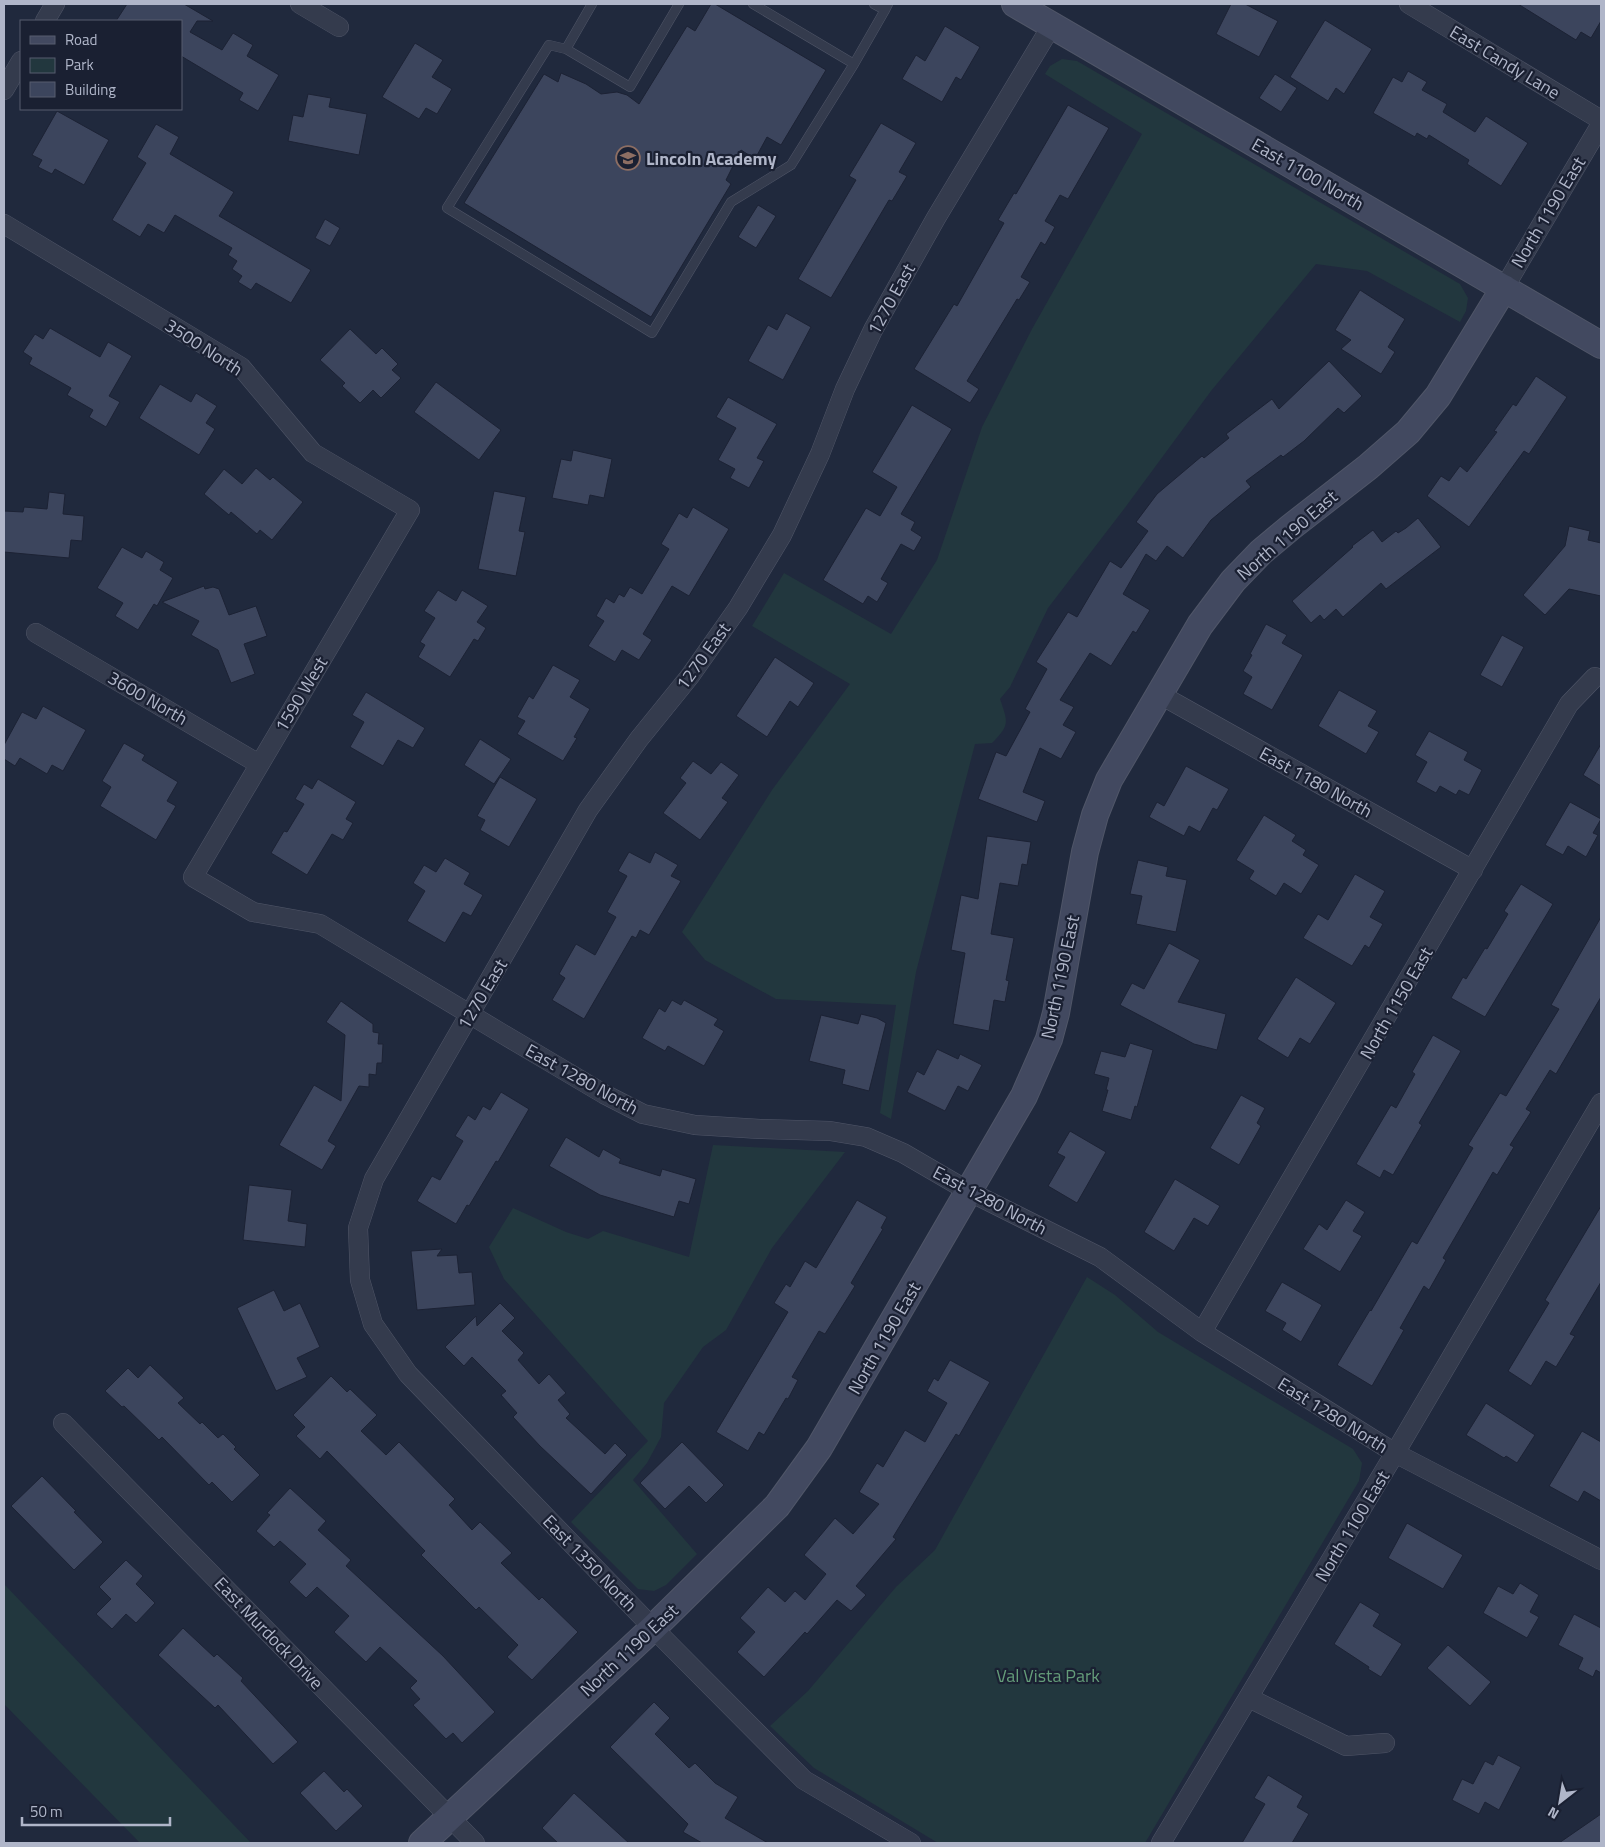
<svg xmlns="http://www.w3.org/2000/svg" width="1605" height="1847" viewBox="0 0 1605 1847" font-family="'Titillium Web',sans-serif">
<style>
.green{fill:#22373e}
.building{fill:#3c455d;stroke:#1c2234}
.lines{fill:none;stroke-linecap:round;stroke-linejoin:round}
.lane-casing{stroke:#505668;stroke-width:10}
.street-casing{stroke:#505668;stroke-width:20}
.secondary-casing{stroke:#505668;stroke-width:28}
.lane{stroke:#343b4d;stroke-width:9}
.street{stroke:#343b4d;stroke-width:19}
.secondary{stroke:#424960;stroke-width:26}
.labels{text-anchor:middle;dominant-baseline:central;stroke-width:4.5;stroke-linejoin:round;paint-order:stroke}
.street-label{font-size:18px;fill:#b0b6c9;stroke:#1a2032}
.poi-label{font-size:18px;font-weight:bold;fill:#b0b6c9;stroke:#1a2032;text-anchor:start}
.park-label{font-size:18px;fill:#649c79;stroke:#1a2032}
</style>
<rect width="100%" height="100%" fill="#20293d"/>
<path class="green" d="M1062 59 1077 61 1460 284 1468 298 1466 311 1460 322 1367 271 1316 264 1211 391 1124 509 1048 608 1010 687 1000 699C1008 722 1010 725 992 743L975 744 916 972 891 1119 880 1113 896 1005 776 999 705 960 682 932 772 790 850 684 752 626 784 573 891 634 937 560 982 427 1032 329 1142 134 1045 74 1050 66Z
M713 1145 845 1152 772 1248 726 1330 703 1347 664 1403 661 1437 647 1463 633 1480 697 1554 666 1585 654 1591 638 1589 571 1522 648 1441 504 1279 489 1247 513 1208 566 1232 588 1239 603 1231 689 1257Z
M1087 1277 1115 1295 1158 1332 1353 1449 1362 1463 1359 1481 1145 1843H938L814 1768 770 1726 808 1691 896 1587 935 1550Z
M4 1584 251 1843H140L4 1704Z"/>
<path class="building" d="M127 4H184L213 21H197L190 32 222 50 233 33 253 45 247 56 279 75 258 111 239 100 243 93 181 56V21H116Z
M711 4H715L826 70 781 145 767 137 755 159 741 150 726 180 731 184 651 317 464 203 544 74 558 82 561 73 586 84 601 94 617 92 627 95 639 104 687 26 695 31Z
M1231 4H1245L1278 21 1259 57 1216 34Z
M1518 4H1601V21L1591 38 1581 32 1576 40Z
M1325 20 1372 49 1344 94 1336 88 1328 101 1290 77Z
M945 26 980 47 961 80 956 77 942 102 902 79 916 55 925 61Z
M415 43 443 60 432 77 452 89 437 114 426 108 419 119 382 97Z
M1408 71 1427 82 1422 90 1447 104 1443 112 1475 132 1486 116 1528 143 1501 186 1467 164 1469 160 1429 135 1427 139 1417 133 1415 137 1373 113 1393 77 1402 82Z
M1275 74 1297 88 1281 112 1259 98Z
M308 94 331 98 329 107 367 114 359 155 288 141 293 115 303 117Z
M1068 105 1109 128 1068 199 1060 195 1045 221 1055 227 1045 245 1041 242 1021 277 1030 282 1019 300 1017 299 967 381 979 389 970 403 914 369 954 304 957 306 1004 223 998 220 1014 193 1016 194Z
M57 111 109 140 84 185 55 169 52 174 38 167 42 160 32 155Z
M881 123 916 143 899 172 907 176 892 201 889 200 831 298 798 279 856 180 849 176Z
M156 124 179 137 170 154 234 192 219 216 311 270 291 303 256 283 251 290 238 282 242 276 232 269 237 261 228 255 232 248 175 215 164 233 148 224 140 237 112 220 146 163 137 157Z
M758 205 776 216 756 248 738 237Z
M325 219 340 228 330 246 315 238Z
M1360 290 1405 319 1388 347 1395 352 1381 374 1341 349 1351 340 1335 330Z
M786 313 811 327 783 380 748 361 768 325 777 330Z
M50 328 100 357 108 342 132 356 109 396 120 402 106 427 89 417 93 410 67 395 71 388 29 364 32 358 23 352 35 334 43 339Z
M350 329 376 354 382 348 398 364 392 370 401 378 381 398 373 390 360 403 342 386 345 383 320 360Z
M1329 361 1362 396 1344 413 1338 408 1304 441 1283 457 1281 455 1246 481 1251 487 1211 520 1183 558 1167 546 1156 561 1146 554 1123 594 1150 610 1136 633 1133 631 1111 666 1090 653 1060 700 1074 707 1063 725 1076 732 1061 759 1040 748 1023 792 1045 801 1037 822 978 799 996 752 1006 756 1030 712 1025 709 1047 669 1036 662 1068 612 1077 617 1110 561 1121 568 1148 531 1136 522 1157 494 1202 456 1204 458 1229 438 1226 434 1272 399 1279 409Z
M1536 376 1567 397 1529 454 1524 451 1469 527 1427 496 1441 476 1449 481 1460 466 1467 472 1497 432 1494 431 1513 404 1516 406Z
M436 382 501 430 479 460 414 412Z
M160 384 191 402 196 393 217 406 206 423 215 429 199 455 139 418Z
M728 397 777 424 757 458 764 461 749 488 730 478 735 469 718 460 736 428 716 417Z
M912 405 952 429 901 514 915 522 911 530 922 537 914 551 901 544 881 579 888 583 877 602 868 596 863 604 823 580 866 508 880 516 897 487 872 472Z
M573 450 612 459 604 498 590 495 588 505 552 498 561 459 571 461Z
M256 468 270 480 273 477 303 502 272 540 260 530 257 534 231 512 229 515 204 494 224 469 242 484Z
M494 491 526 497 519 531 525 532 516 576 478 569Z
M49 492 65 494 63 514 84 516 82 541 71 540 69 558 4 552V511L23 512 24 507 47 509Z
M693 507 729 529 689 596 672 586 643 634 652 640 639 660 622 650 615 662 588 646 604 621 596 616 606 598 614 603 619 594 624 597 630 587 642 594 669 549 661 544 679 513 687 518Z
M1418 518 1441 547 1386 589 1381 583 1343 617 1336 609 1324 620 1320 615 1311 623 1292 601 1353 547 1352 546 1373 530 1382 542 1396 531 1398 533 1406 528Z
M1569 526 1590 531 1588 540 1601 543V596L1569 589 1545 615 1523 595 1565 546Z
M122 547 142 558 146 551 164 562 160 570 173 578 157 606 154 604 138 630 115 616 123 603 97 588Z
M204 586 205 589 213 587 219 589 229 615 256 606 267 636 244 644 255 674 231 683 218 650 191 635 199 621 162 602Z
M438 590 456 601 462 590 488 606 477 622 486 628 478 641 474 639 450 677 418 657 425 645 420 642 435 618 424 611Z
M1266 624 1287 635 1282 643 1303 655 1272 710 1243 694 1252 677 1243 671 1252 655 1250 654Z
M1502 635 1524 647 1502 687 1480 675Z
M775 657 814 683 798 707 790 701 767 737 736 716Z
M553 665 580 680 570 697 590 709 574 737 577 738 563 761 517 734 525 721 517 717 529 696 533 699Z
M1339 690 1377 711 1368 726 1379 732 1366 754 1318 726Z
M366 692 425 728 413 748 398 740 383 766 350 747 364 722 352 715Z
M43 706 86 730 63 771 52 765 47 774 20 758 15 766 4 759V745L22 712 36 719Z
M1429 731 1468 752 1464 760 1482 770 1469 795 1459 790 1456 795 1440 786 1436 793 1416 782 1427 762 1415 755Z
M480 739 511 759 494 784 464 765Z
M124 743 145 755 142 760 178 782 167 801 176 806 156 840 100 806 111 787 102 781Z
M1601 744V786L1583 775Z
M693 761 711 774 721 762 739 775 722 798 728 802 700 840 663 813 686 783 680 778Z
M1186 766 1229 789 1217 810 1213 808 1200 832 1189 826 1184 836 1149 817 1157 802 1164 806Z
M500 777 537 799 509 847 480 830 485 820 477 816Z
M318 779 356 802 346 819 353 823 343 840 332 834 307 875 271 853 284 831 287 832 304 804 295 799 304 784 312 789Z
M1570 802 1601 819 1593 833 1598 835 1586 857 1568 846 1563 855 1545 845Z
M1264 815 1296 835 1292 841 1306 850 1303 855 1319 865 1301 894 1284 883 1276 896 1249 879 1254 871 1236 860Z
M987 836 1031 842 1027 865 1022 864 1018 886 1000 883 991 934 1014 938 1006 980 1009 981 1005 1002 994 1000 989 1031 953 1024 965 953 951 950 961 895 978 899Z
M629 852 650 863 655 852 678 865 671 876 681 881 649 935 640 930 636 938 632 936 584 1019 552 1000 565 978 559 974 576 944 595 955 616 917 607 912 627 876 618 871Z
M445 858 470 873 464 884 483 895 471 916 463 912 445 943 407 921 425 891 413 883 424 865 436 872Z
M1138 860 1168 867 1166 876 1187 880 1176 932 1136 924 1142 896 1130 894Z
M1355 874 1385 891 1370 917 1383 924 1369 948 1365 945 1352 966 1303 938 1318 914 1328 920Z
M1521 884 1553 904 1485 1017 1451 998 1463 977 1466 979 1485 948 1487 949 1508 914 1504 911Z
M1601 917V997L1556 1074 1550 1070 1526 1109 1531 1112 1510 1145 1514 1147 1497 1175 1493 1172 1443 1258 1446 1260 1429 1290 1424 1286 1400 1328 1404 1330 1372 1386 1337 1365 1370 1310 1371 1311 1412 1241 1417 1244 1473 1148 1468 1145 1500 1093 1506 1096 1559 1009 1551 1005Z
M1169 943 1200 960 1178 1002 1226 1014 1217 1050 1194 1044 1120 1005 1132 983 1144 989Z
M1296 977 1336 1003 1310 1044 1300 1038 1288 1058 1257 1039Z
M672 1000 681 1005 684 1000 718 1019 714 1025 724 1031 704 1066 668 1046 665 1051 642 1038 659 1008 665 1012Z
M341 1001 373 1024V1032L379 1033 378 1044H383L382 1063H377L376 1075 369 1074V1087L359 1086 328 1141 336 1146 322 1170 279 1145 314 1085 341 1101 345 1035 326 1022Z
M861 1014 877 1018 886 1023 869 1091 842 1084 845 1070 809 1061 821 1015 858 1024Z
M1433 1035 1461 1051 1419 1123 1422 1125 1393 1175 1384 1170 1380 1178 1356 1164 1391 1105 1396 1108 1415 1074 1412 1072Z
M1130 1043 1153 1050 1137 1107 1135 1106 1131 1120 1102 1111 1108 1090H1106L1109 1078 1094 1074 1101 1051 1125 1057Z
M937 1049 958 1059 960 1054 982 1065 968 1091 958 1086 945 1111 907 1092 917 1071 924 1075Z
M501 1092 529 1109 498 1162 496 1161 469 1206 467 1205 456 1224 417 1201 432 1176 440 1180 463 1141 455 1136 468 1115 475 1120 483 1106 490 1110Z
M1241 1095 1265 1108 1257 1123 1261 1126 1239 1165 1210 1148Z
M1070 1131 1106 1152 1077 1203 1048 1186 1065 1157 1057 1153Z
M566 1137 599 1157 603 1149 621 1159 619 1163 660 1176 662 1169 696 1179 689 1204 679 1201 674 1217 600 1195 549 1166Z
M1175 1179 1220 1206 1208 1226 1194 1218 1174 1251 1144 1232Z
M249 1185 292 1190 288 1221 307 1224 305 1247 243 1240Z
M857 1200 887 1217 881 1228 883 1229 851 1283 855 1286 825 1334 819 1331 792 1377 798 1380 788 1399 786 1398 764 1435 759 1432 748 1451 716 1432 788 1312 774 1303 786 1284 790 1287 805 1261 816 1268Z
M1346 1200 1365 1212 1353 1231 1362 1236 1340 1272 1303 1249 1319 1224 1327 1230Z
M1601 1206V1282L1570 1334 1575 1336 1556 1367 1546 1361 1531 1386 1508 1371 1549 1303 1545 1300Z
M442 1249 437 1256 457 1255 459 1273 472 1272 475 1305 417 1310 411 1251Z
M1282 1282 1322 1305 1301 1342 1282 1330 1286 1323 1265 1311Z
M274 1290 284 1311 300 1303 320 1347 297 1358 307 1377 276 1391 237 1308Z
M500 1303 515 1318 502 1331 524 1353 518 1360 539 1384 549 1374 566 1393 558 1400 570 1414 566 1418 605 1454 615 1443 627 1455 591 1494 540 1446 513 1417 517 1413 501 1395 506 1391 472 1357 464 1366 445 1347 476 1316 477 1326Z
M950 1360 990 1382 959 1436 956 1434 893 1537 896 1539 856 1586 866 1595 851 1611 837 1600 807 1634 805 1632 764 1677 737 1652 755 1632 740 1618 768 1587 785 1602 795 1591 805 1600 826 1574 804 1555 835 1518 853 1534 879 1504 859 1492 877 1463 883 1467 905 1430 925 1442 947 1403 927 1391 934 1378 938 1381Z
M150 1365 184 1398 178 1403 200 1424 202 1422 218 1438 223 1434 236 1447 234 1449 260 1475 232 1502 212 1482 209 1485 162 1437 159 1440 124 1406 122 1407 105 1391 128 1368 138 1378Z
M331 1376 347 1392 350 1389 377 1415 361 1431 386 1455 399 1442 455 1499 449 1505 472 1530 480 1522 512 1553 501 1563 539 1600 542 1597 578 1632 532 1680 507 1657 518 1645 479 1607 476 1610 421 1555 425 1551 327 1451 320 1459 296 1436 305 1427 293 1415Z
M1486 1403 1535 1435 1517 1463 1506 1456 1504 1458 1466 1435Z
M1582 1431 1601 1442V1501L1584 1491 1578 1502 1549 1486Z
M682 1442 724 1485 706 1503 689 1486 665 1509 640 1483Z
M42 1476 76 1511 74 1512 103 1542 74 1570 11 1506Z
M290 1488 326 1521 318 1530 351 1560 346 1566 443 1656 495 1712 462 1743 453 1733 446 1739 413 1705 420 1699 410 1688 417 1681 380 1647 366 1662 334 1632 349 1616 317 1587 306 1598 289 1582 306 1564 280 1541 274 1547 256 1531 270 1515 267 1513Z
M1407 1523 1463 1555 1443 1589 1388 1558Z
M126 1560 143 1576 136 1584 155 1603 136 1623 126 1614 112 1629 96 1614 111 1599 99 1587Z
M1520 1583 1539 1595 1530 1612 1539 1617 1527 1638 1483 1613 1498 1586 1513 1594Z
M1360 1602 1380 1614 1373 1626 1402 1644 1381 1677 1368 1669 1369 1667 1334 1644Z
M1574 1614 1601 1628V1673L1596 1670 1593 1677 1578 1669 1583 1658 1558 1645Z
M183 1628 214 1657 217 1654 243 1678 241 1681 298 1742 273 1764 218 1705 215 1708 158 1655Z
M1448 1645 1491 1682 1470 1706 1427 1668Z
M654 1702 670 1718 655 1734 689 1768 695 1763 715 1783 738 1797 725 1818 768 1843H702L683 1832 688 1824 610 1747Z
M1498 1755 1521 1767 1499 1810 1485 1802 1479 1814 1452 1800 1462 1779 1473 1784 1485 1761 1493 1765Z
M324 1771 344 1792 347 1789 363 1806 336 1831 300 1793Z
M1268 1775 1303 1796 1297 1807 1309 1814 1292 1843H1242L1265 1804 1254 1798Z
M574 1793 629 1843H558L542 1828Z
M1601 1814V1843H1559Z"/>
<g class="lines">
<g class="lane-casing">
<path id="lane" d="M592 4 566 49 630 87 679 4
M753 4 854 64 885 10
M874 4 885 10 888 4
M566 49 549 45 447 208 652 333 731 202 791 165 854 64"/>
</g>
<g class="street-casing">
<path id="street" d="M300 4 339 27
M1409 4 1601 120
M45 21 55 4
M4 90 21 61
M4 224 241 367 313 453 410 510 193 877 253 912 320 924 501 1033 604 1094 643 1114 695 1125 760 1129 830 1131 866 1137 903 1153 970 1192 1100 1257 1202 1332 1395 1453 1601 1560
M1504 288 1601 124
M36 633 259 764
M1159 694 1473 870
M1202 1332 1569 704 1595 677
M63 1423 475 1843
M1249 1698 1346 1746 1385 1743
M911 1843 804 1780 653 1628 408 1374 373 1324 360 1280 358 1228 374 1179 588 810 639 739 690 676 738 608 782 535 820 454 845 389 873 330 936 218 1052 25
M1161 1843 1395 1453 1601 1103"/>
</g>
<g class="secondary-casing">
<path id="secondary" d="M1015 4 1601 345
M422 1843 653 1628 777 1506 819 1448 1024 1096 1049 1039 1056 1013 1085 852 1095 815 1109 780 1200 625 1233 581 1261 552 1291 527 1368 467 1408 432 1438 396 1504 288"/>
</g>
<use href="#lane" class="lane"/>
<use href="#street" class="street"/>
<use href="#secondary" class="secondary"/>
</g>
<defs>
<g id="school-ring" transform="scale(1.25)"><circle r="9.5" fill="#1a2032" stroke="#8d6e63" stroke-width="1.5"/><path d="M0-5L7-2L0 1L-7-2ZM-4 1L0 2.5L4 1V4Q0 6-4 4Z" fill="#8d6e63"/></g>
</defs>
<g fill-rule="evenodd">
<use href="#school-ring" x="628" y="158"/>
</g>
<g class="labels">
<g class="street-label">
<text transform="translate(1505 62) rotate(31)">East Candy Lane</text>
<text transform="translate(1308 174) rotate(30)">East 1100 North</text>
<text transform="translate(1548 212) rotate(-59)">North 1190 East</text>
<text transform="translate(891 299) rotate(-61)">1270 East</text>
<text transform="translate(204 347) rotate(33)">3500 North</text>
<text transform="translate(1287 535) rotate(-41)">North 1190 East</text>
<text transform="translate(703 656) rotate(-54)">1270 East</text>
<text transform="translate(301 694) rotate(-59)">1590 West</text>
<text transform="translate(148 698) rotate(30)">3600 North</text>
<text transform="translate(1316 782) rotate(29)">East 1180 North</text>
<text transform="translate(1060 977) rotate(-78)">North 1190 East</text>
<text transform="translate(482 994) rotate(-59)">1270 East</text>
<text transform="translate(1396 1003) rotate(-60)">North 1150 East</text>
<text transform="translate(582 1079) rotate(29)">East 1280 North</text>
<text transform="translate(990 1200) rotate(28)">East 1280 North</text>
<text transform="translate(884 1338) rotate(-60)">North 1190 East</text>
<text transform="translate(1333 1415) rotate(32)">East 1280 North</text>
<text transform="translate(1352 1526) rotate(-59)">North 1100 East</text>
<text transform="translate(590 1563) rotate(46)">East 1350 North</text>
<text transform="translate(269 1633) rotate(46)">East Murdock Drive</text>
<text transform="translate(629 1650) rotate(-43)">North 1190 East</text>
</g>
<g class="poi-label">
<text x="646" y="158">Lincoln Academy</text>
</g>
<g class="park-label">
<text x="1048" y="1675">Val Vista Park</text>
</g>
</g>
<rect width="1605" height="1847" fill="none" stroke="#b0b6c9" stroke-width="10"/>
<rect x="20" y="20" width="162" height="90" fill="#1a2032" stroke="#565c6e"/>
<rect x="30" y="36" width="25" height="8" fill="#424960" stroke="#565c6e"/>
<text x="65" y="45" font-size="15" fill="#b0b6c9">Road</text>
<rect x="30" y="58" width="25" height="15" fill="#22373e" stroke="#565c6e"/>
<text x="65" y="70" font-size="15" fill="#b0b6c9">Park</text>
<rect x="30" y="82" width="25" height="15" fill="#3c455d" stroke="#565c6e"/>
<text x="65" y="95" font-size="15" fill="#b0b6c9">Building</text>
<g transform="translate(1560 1802) rotate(211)" stroke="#1a2032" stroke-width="4" paint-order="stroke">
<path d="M0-4L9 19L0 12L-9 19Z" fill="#b0b6c9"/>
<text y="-8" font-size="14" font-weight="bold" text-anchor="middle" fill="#b0b6c9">N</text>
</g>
<path d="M22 1817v8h148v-8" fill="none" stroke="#b0b6c9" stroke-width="2.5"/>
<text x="30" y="1817" font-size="15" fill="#b0b6c9" stroke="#1a2032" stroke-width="4" paint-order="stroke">50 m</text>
</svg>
